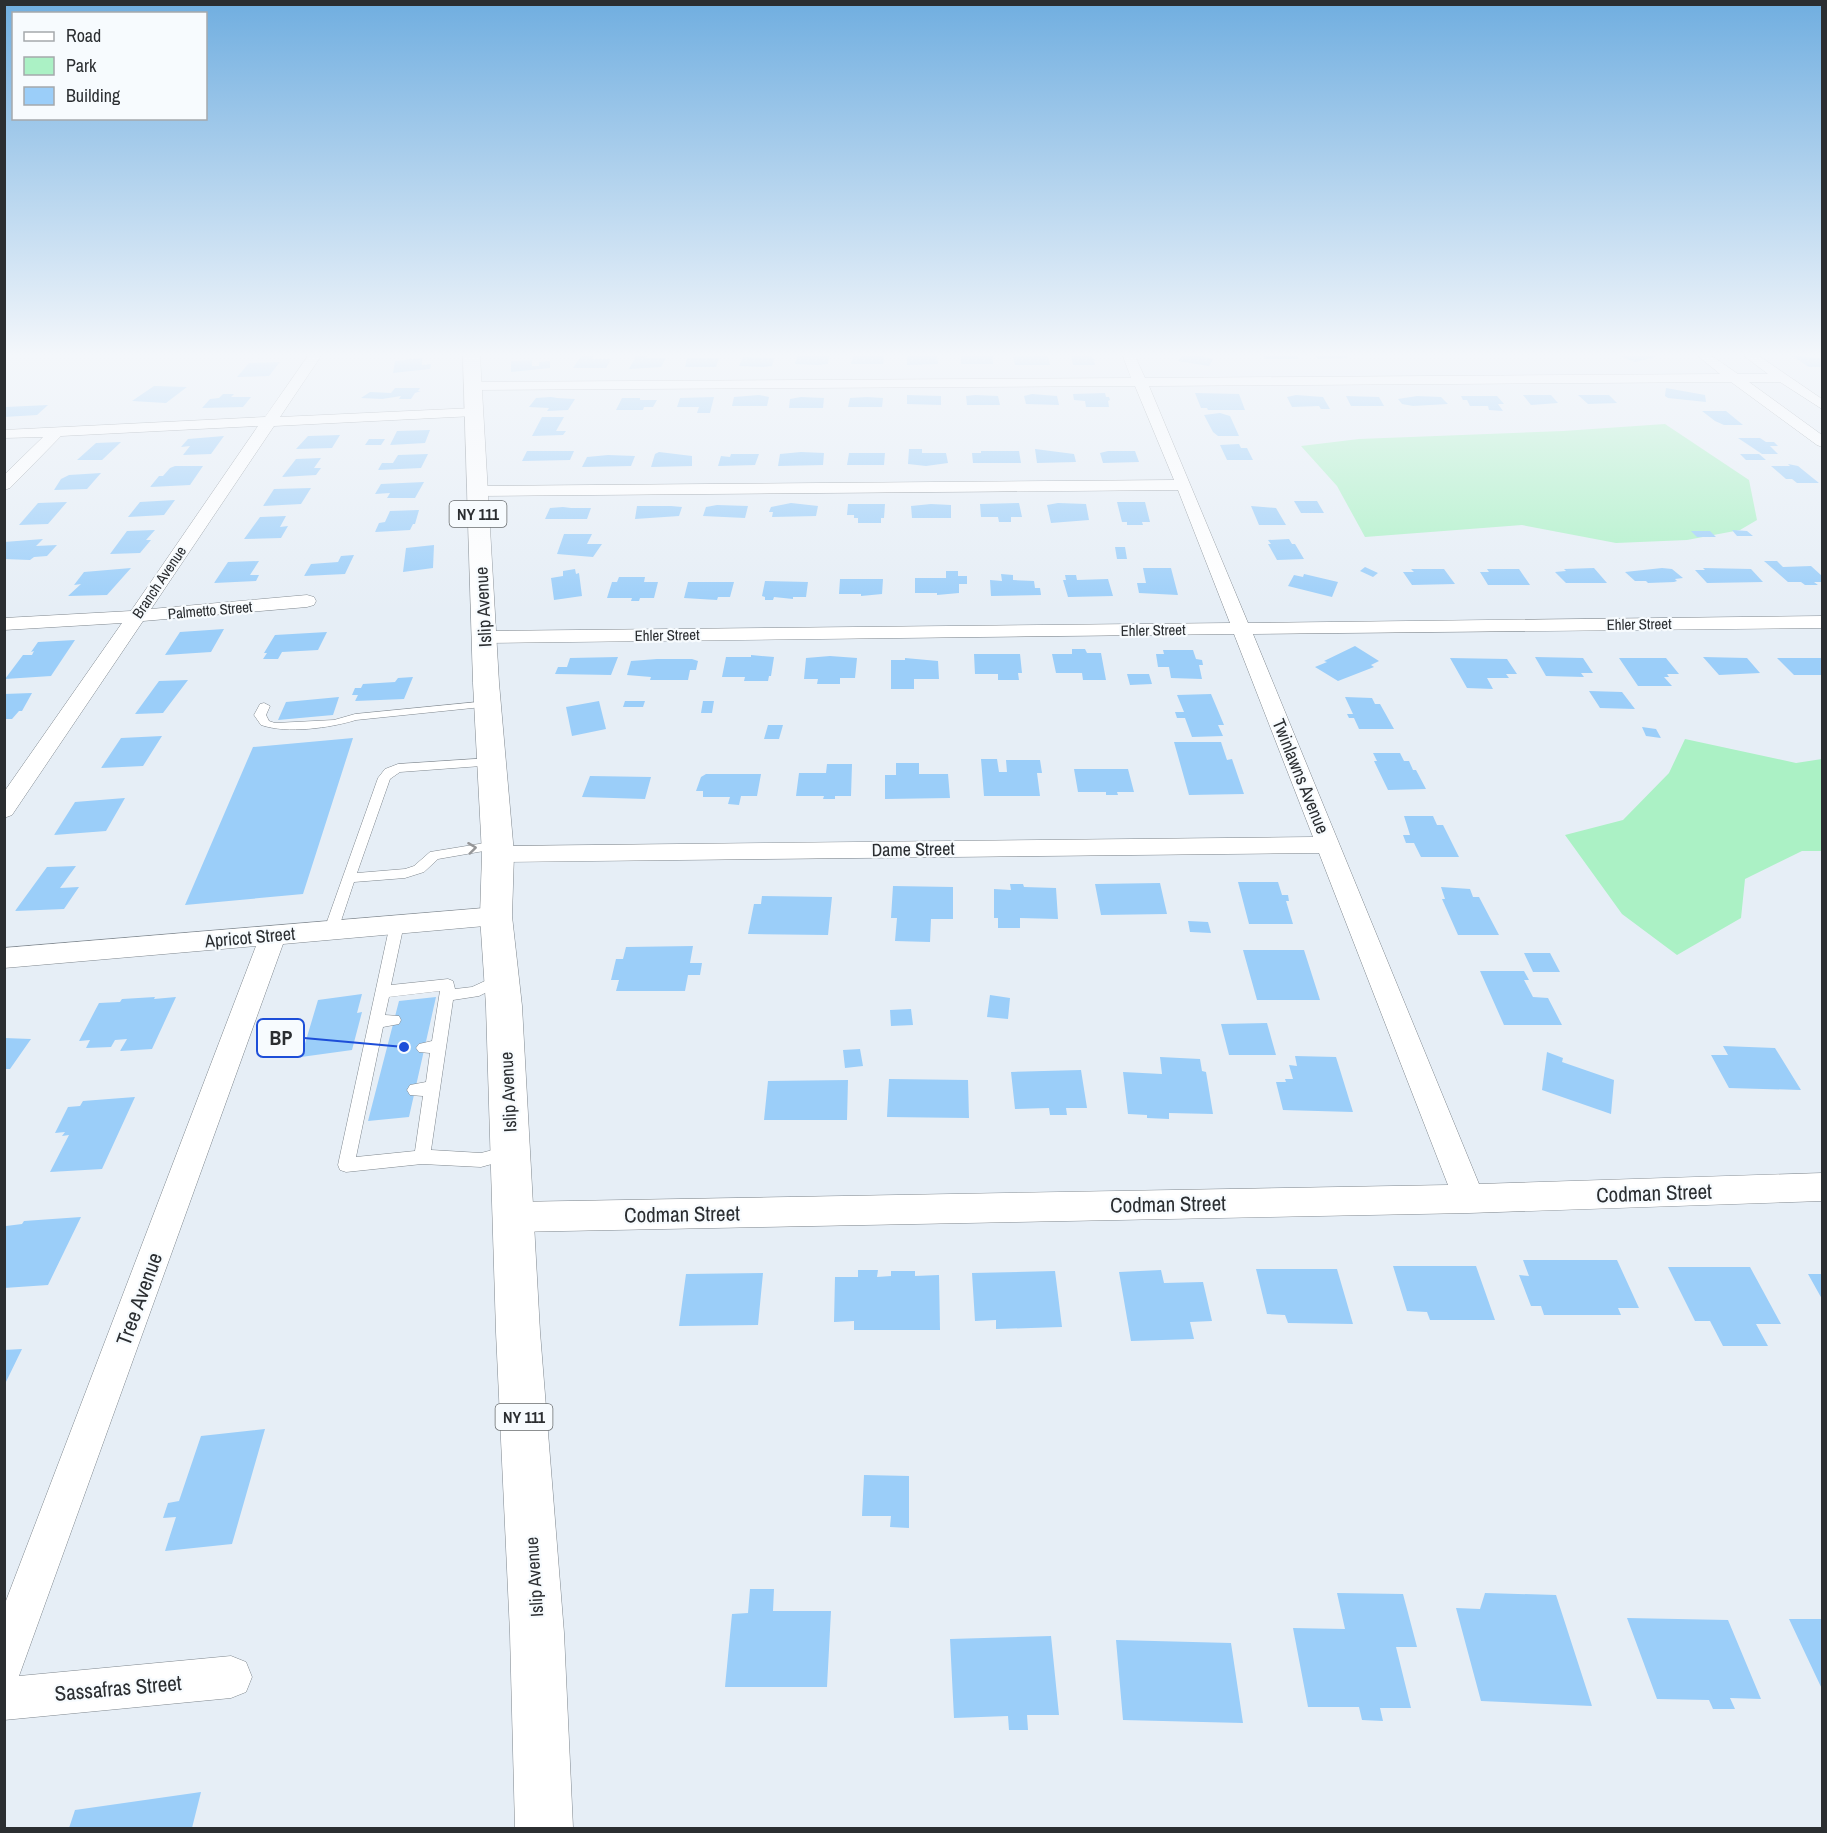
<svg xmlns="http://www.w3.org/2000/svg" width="1827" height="1833" viewBox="0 0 1827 1833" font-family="'Archivo Narrow',sans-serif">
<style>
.green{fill:#abf1c5}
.building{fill:#9bcef9}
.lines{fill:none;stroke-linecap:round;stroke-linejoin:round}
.lane-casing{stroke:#7f878e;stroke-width:1}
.street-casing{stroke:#7f878e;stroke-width:1}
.primary-casing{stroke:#7f878e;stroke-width:1}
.lane{fill:#fff;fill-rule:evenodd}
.street{fill:#fff;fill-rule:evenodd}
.primary{fill:#fff;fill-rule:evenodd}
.oneway{stroke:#959698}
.labels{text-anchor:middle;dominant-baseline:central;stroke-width:4.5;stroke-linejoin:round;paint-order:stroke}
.far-street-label{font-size:15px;fill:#2b2e31;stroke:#f7fbfe}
.shield{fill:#f7fbfe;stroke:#686c6e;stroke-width:1.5}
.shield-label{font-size:16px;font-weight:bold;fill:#2b2e31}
.street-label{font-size:18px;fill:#2b2e31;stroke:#f7fbfe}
.near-street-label{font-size:21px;fill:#2b2e31;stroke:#f7fbfe}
.leader{fill:none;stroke:#1d4ed8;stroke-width:2}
.callout-dot{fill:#1d4ed8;stroke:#f7fbfe;stroke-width:2}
.callout{fill:#f7fbfe;stroke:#1d4ed8;stroke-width:2}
.callout-label{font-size:20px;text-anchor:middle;font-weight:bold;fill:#2b2e31}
</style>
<rect width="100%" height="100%" fill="#e6eef6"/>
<path class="green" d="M1665 424 1749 480 1757 520 1740 530 1687 540 1616 543 1522 525 1365 537 1337 486 1301 446 1359 439 1563 431Z
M1685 739 1796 763 1822 759V851H1802L1745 879 1741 918 1677 955 1622 914 1565 835 1623 820 1669 773Z"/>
<path class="building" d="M581 356H594L592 359H611L606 368H573Z
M636 356H647L646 358H666L661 367 629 369Z
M797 356H829L828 364 818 365 795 364Z
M853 356H884L883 364H851Z
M907 356H937L938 364 907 365Z
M961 356H993V364H961Z
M1048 356 1050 365H1015L1013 357Z
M1071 356H1091L1096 361H1094L1095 365H1073Z
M1182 356H1200L1213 359 1209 366 1178 361Z
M1263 356H1297L1299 359H1265Z
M1316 356H1346L1349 358 1318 359Z
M1619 356H1652L1656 357 1635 362Z
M1792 356 1820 358 1822 360V367H1809Z
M743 357 774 358 772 366 763 367 739 366Z
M422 358V365L431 364 430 369 393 373 395 361Z
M687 358H719L716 367H685Z
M532 360V366H539V362L550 361V368L511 372V361Z
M280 362 269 376 237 377 249 363Z
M154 386 187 387 166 403 132 401Z
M395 388H420L418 391H421L415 393 411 399H399L401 396 382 399 361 398 370 392 391 393Z
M1666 388 1705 395 1706 402 1668 398 1665 396Z
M1105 393 1106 397H1109L1110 400 1108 401 1109 407H1086L1085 401 1074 400 1073 394Z
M1195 393 1239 394 1245 410H1208L1207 408H1201Z
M223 394H234L231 397H251L243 407 202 408 210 399 219 398Z
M1032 394 1057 396 1059 405 1026 404 1024 396Z
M759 395 769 397 767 406H732L734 397Z
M907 395 941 396V405L907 404Z
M975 395 998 396 1000 405H967L966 396Z
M1296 395 1323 397 1330 409H1321L1319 406 1292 407 1287 397Z
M1523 395H1551L1558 403 1531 405Z
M1578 395H1609L1617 403 1588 404Z
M1346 396 1379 397 1384 406H1351Z
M1417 396 1441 397 1448 404 1413 406 1402 404 1398 399Z
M1461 396H1497L1504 404H1498L1503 411 1489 410 1488 406H1470L1467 400H1463Z
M551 397 557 398 575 399 568 410 547 411 549 408 529 407 536 398Z
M714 397 710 413H697L699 407H677L680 398Z
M801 397 824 398 823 408H789L790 399Z
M867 397 883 398 882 407H848L850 398Z
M622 398H640V400H657L653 407H644L643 410H616Z
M48 405 37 415 4 417 6 407Z
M1702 411H1726L1743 425H1724L1715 421Z
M1220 413 1230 416 1239 436H1218L1213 432 1204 415Z
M542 417H564L556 431H566L563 435 532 436Z
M430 430 425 443 390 445 397 431Z
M340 435 332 448 296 449 308 436Z
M224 436 211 454 183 455 190 446 181 447 188 439Z
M1738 438H1760L1766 442H1774L1778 446H1770L1778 454H1762Z
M369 439H385L381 445H365Z
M121 442 102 460H77L96 443Z
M1239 444 1241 448H1247L1253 460H1227L1220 445Z
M909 449H922V453H946L948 463 926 466 908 464Z
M1035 449 1074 454 1076 462 1037 463Z
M527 451H574L570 460 522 461Z
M981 451H1019L1021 463H973L972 453H981Z
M1108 451H1135L1139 462 1103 463 1100 453Z
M659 452 692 456V466L651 467 655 454Z
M801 452 824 453 823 465 778 466 780 454Z
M849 453H885L884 465H847Z
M428 454 421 468 378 470 382 463H393L398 455Z
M731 454H759L755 465 718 466 721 456 730 457Z
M1740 454H1759L1766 460H1746Z
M608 455 635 456 631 466 582 467 587 457Z
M321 458 314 468H321L316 475 282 477 296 459Z
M1788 464 1798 466 1819 483H1797L1792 479H1786L1771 466H1790Z
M175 466H203L190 485 150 487 159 476H163L170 468Z
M101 473 87 489 54 490 61 479 69 475Z
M424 482 415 498H387L390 493 375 494 381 484Z
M311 488 301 504 263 506 274 489Z
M175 500 164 515 128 517 140 502Z
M1294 501H1317L1324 513H1301Z
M67 502 48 524 19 525 38 503Z
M1117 502H1145L1150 522H1142L1143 525H1127V522H1122Z
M791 503 818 506 816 516 772 517 773 512H769L771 507Z
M1019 503 1022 517H1011V522H999L998 517H981L980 504Z
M1058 503 1086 504 1089 520 1051 523 1047 505Z
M848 504H885L884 518H881V523H858V518H854V515H847Z
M931 504 951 505V518H912L911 506Z
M717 505 748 506 745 518 703 516 706 507Z
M637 506H671L682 507 679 516 635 519Z
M1251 506 1276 508 1286 525H1259Z
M563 507 571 508H591L587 519H545L550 508Z
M419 510 415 524H413L410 530 375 532 379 523 385 522 390 511Z
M286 516 280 527 288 526 281 538 244 539 260 517Z
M155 530 146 540H151L140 553 110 554 127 531Z
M1732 530 1747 531 1753 536H1737Z
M1691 531H1710L1716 537H1697Z
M564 534H592L587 544H602L593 557 557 554Z
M43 539 36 546 57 545 47 556 34 557 30 560 4 559V542Z
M1289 539 1292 544H1295L1304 559 1277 560 1268 544H1271L1268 540Z
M434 545 433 568 403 572 406 548Z
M1115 547H1125L1127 559H1117Z
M354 555 345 574 304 576 311 564 338 562 341 556Z
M259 561 250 575H259L256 581 214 583 228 562Z
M1764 561H1777L1783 567 1811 566 1822 576V582H1814L1818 585H1805L1801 582H1788Z
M1365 567 1378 573 1373 577 1360 571Z
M131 568 107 595 68 596 81 584 74 585 84 572Z
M1143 568H1171L1178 595 1139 593 1137 583H1146Z
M1594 568 1607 583H1566L1555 572 1566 571 1564 569Z
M1662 568 1672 569 1683 578 1675 579 1677 581 1674 582 1648 583 1646 581H1635L1625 572Z
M1703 568 1751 569 1763 582 1707 583 1695 570H1705Z
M575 569 576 574 579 573 582 596 554 600 551 578 563 576V571Z
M1411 569H1444L1455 584 1412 585 1403 572H1414Z
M1487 569H1519L1530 585H1488L1480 572H1489Z
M946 571H958V576H967V584H959V593L937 595V593H915V578H946Z
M1001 574 1013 575V580L1034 581 1035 588H1040L1041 595 991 596 990 580 1002 581Z
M1304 574 1338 582 1332 597 1288 586 1294 575 1303 577Z
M1065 575H1076L1077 580 1108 579 1113 596 1068 597 1063 580H1066Z
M619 577H645L644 582H658L654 598H640L639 601H631L632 598H607L612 582H617Z
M840 579H883L882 594 861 596V594H839Z
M765 581 808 582 806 597H793V599L774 597 773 600H765V597L762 596Z
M688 582H734L730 597H718L717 600 684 598Z
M224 629 211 652 165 655 180 632Z
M327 632 318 650 282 652 278 659H263L267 653H264L275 635Z
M75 640 51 676 5 679 23 655H32L34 651 31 652 38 642Z
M1355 646 1379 661 1371 665 1374 667 1338 681 1315 667 1327 662 1324 661Z
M1072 649H1085L1087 653H1101L1106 680H1083L1082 673H1056L1052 654H1072Z
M1163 650H1193L1196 659 1202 660 1203 665H1199L1202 679 1171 678 1169 667H1158L1156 654H1164Z
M974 654H1020L1022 673H1018L1019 680H998V674H975Z
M751 655 774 657 771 676H769L768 681H744L745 677H722L726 657H751Z
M830 656 857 658 855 678H840V684H817L818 679H804L806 658Z
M618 657 611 675 555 674 558 667H567L570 658Z
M1535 657 1583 658 1593 673H1581L1584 677 1546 676Z
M1703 657 1747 658 1760 673 1719 675Z
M905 658 938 661 939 679H914V689H891V660H905Z
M1450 658 1507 659 1517 674H1506L1509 678H1487L1493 689 1467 688Z
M1619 658H1666L1679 674H1667L1669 677H1664L1672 686H1638Z
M1777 658H1822V675H1794Z
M657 659H692L698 661 696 670H690L688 680H650L651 677 627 675 631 661Z
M1127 674H1149L1152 684 1130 685Z
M413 677 404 699 355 701 358 695H352L355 688H361L363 684 395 682 398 678Z
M188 680 163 713 135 714 159 681Z
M1589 691 1622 692 1635 709 1600 708Z
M32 693 22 711H19L12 719H4V694Z
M1211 694 1224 725H1218L1223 736 1192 737 1185 718H1177L1175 712H1184L1177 695Z
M339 697 333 715 278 720 286 702Z
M1345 697 1372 698 1375 704H1380L1394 729H1359L1354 718H1349L1347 714H1353Z
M599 701 606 729 572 736 566 707Z
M625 701H645L643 707H623Z
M703 701H714L712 713H701Z
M768 725H783L779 739H764Z
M1642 727 1656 729 1661 738 1646 736Z
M162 736 143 766 101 768 121 738Z
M353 738 303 894 185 905 253 747Z
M1174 742H1221L1227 760 1232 759 1244 794 1189 795Z
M1373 753H1400L1404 761H1409L1413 770H1416L1426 789 1388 790 1374 761H1377Z
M981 759H997L999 772H1007L1006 760H1040L1042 773H1037L1040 796H984Z
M896 763H919V774H948L950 798 885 799V775H896Z
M827 764H852L851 796H835V799H823L824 796H796L799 773H826Z
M1074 769H1128L1134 792H1117L1118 795H1106V792H1078Z
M706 774H761L757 796H741L739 805 728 804 730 797H703V791H696L701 777Z
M590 776 651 777 645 799 582 797Z
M125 798 106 831 54 835 75 802Z
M1404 816H1433L1437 825H1443L1459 857H1421L1414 843H1406L1403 835H1410Z
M76 866 60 888 79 887 64 909 15 911 47 867Z
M1238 882H1278L1282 895H1288L1289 901H1286L1293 924H1249Z
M1160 883 1167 914 1101 915 1095 884Z
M1010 884H1023L1024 887 1056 888 1058 919 1020 918V928H998V918H994V889L1011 890Z
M893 886 953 887V919H931L930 942 895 941 897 918H891Z
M1441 887 1470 889 1473 897H1479L1499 935H1458L1442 899H1445Z
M762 896 832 897 828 935 748 934 754 904H761Z
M1188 921 1208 922 1211 933 1190 932Z
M693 946 690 963H702L700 975H688L685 991H616L619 980H611L616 959H623L626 947Z
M1243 950H1304L1320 1000H1257Z
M1524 953H1550L1560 972H1533Z
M1480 971H1524L1529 980H1524L1533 997 1548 998 1562 1025H1504Z
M362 994 357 1013 362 1012 352 1050 301 1057 318 1000Z
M990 995 1010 998 1008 1019 987 1017Z
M155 997 154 999 176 997 152 1049 120 1051 127 1039 115 1040 111 1047 86 1048 90 1040 79 1041 99 1003 120 1002 122 999Z
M436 997 409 1117 368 1121 399 1001Z
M911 1009 913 1025 891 1026 890 1010Z
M1267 1023 1276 1055H1229L1221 1024Z
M4 1038 31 1039 10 1069H4Z
M1723 1046 1775 1048 1801 1090 1729 1088 1711 1055H1728Z
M860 1049 863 1066 845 1068 843 1050Z
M1547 1052 1563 1058 1562 1062 1614 1080 1611 1114 1542 1090Z
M1295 1056 1336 1057 1353 1112 1283 1110 1276 1082H1286L1285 1079H1293L1289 1065 1297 1066Z
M1160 1057 1200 1059 1202 1071 1206 1072 1213 1114 1169 1113V1119L1147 1118V1115L1128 1114 1123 1072 1162 1074Z
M1081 1070 1087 1108H1066L1067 1115H1050L1049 1108 1015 1109 1011 1072Z
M889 1079 968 1080 969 1118 887 1117Z
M848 1080 847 1120H764L768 1081Z
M135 1097 102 1169 50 1172 69 1135 62 1136 65 1132 55 1133 68 1107 80 1106 83 1101Z
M81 1217 48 1285 4 1288 6 1226 22 1224 24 1221Z
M1523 1260H1617L1639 1308H1618L1621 1315H1544L1541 1306H1531L1519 1275 1529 1276Z
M1393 1266H1476L1495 1320H1430L1427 1312 1407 1311Z
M1668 1267H1750L1781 1324H1756L1768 1346H1723L1710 1321H1695Z
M1256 1269H1337L1353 1324 1288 1323 1285 1315 1267 1314Z
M858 1270H878L877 1277 891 1276V1271H915V1276L939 1275 940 1330H854V1321L834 1322 835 1277H858Z
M1161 1270 1164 1283 1203 1282 1212 1321 1190 1322 1194 1339 1131 1341 1119 1272Z
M1055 1271 1062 1327 996 1329V1320L975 1321 972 1273Z
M763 1273 758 1325 679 1326 686 1274Z
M1808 1274H1822V1299Z
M22 1349 4 1386V1350Z
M265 1429 232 1544 165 1551 176 1517 163 1518 168 1503 179 1501 201 1436Z
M864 1475 909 1476V1528L890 1527 891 1516H862Z
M750 1589H774L773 1611H831L827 1687H725L732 1614 748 1613Z
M1337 1593 1403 1594 1417 1647H1396L1411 1708H1380L1383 1721 1362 1720 1359 1707H1308L1293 1628 1345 1629Z
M1485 1593 1556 1595 1592 1706 1481 1701 1456 1608 1480 1609Z
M1627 1618 1728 1620 1761 1699 1730 1698 1735 1709H1713L1709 1700 1657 1699Z
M1789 1619H1822V1689Z
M1051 1636 1059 1715H1027L1028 1730H1009L1008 1716 954 1718 950 1639Z
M1116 1640 1231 1643 1243 1723 1123 1720Z
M201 1792 192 1828H69L75 1810Z"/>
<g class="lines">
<g class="lane-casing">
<path id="lane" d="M488 701 494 704 492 706 356 720C330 728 287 734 261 725L254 715 260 704 264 703 270 706 266 715 269 721 275 723 334 720 355 714Z
M491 758 497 762 495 765 400 772 390 779 357 873 405 869 414 866 430 852 497 841 501 842 503 845 501 848 438 859 424 872 405 878 354 882 338 930 336 934H326L324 930 378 778 385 769 398 764Z
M397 919 404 924 391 985 448 979 453 981 455 989 472 987 500 974 505 975 507 979 505 983 479 996 453 1000 431 1150 481 1153 508 1146 514 1148 516 1153 514 1158 481 1167 422 1164 346 1172 340 1170 338 1165 390 924ZM440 991 432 1041 419 1044 416 1048 419 1052 430 1053 426 1082 410 1085 407 1090 410 1095 423 1096 415 1151 356 1157 383 1027 399 1024 401 1020 399 1016 385 1015 389 997Z"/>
</g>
<g class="street-casing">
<path id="street" d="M308 356H321L280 417 474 408 481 412 474 416 274 426 151 609 307 595 314 597 316 601 314 605 307 607 143 621 12 815 4 818V792L122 623 4 630V618L131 611 258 426 61 436 10 488 4 490V475L43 437 4 438V430L265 417Z
M1123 356H1135L1145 378 1720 374 1698 356H1712L1738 374H1768L1744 356H1759L1822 399V409L1780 382H1749L1822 435V447L1817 445 1731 382 1149 386 1248 623 1822 616V628L1253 634 1479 1184 1822 1173V1201L1469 1213 513 1232 502 1227 497 1217 502 1207 513 1202 1448 1185 1319 853 498 862 489 860 486 854 489 848 498 846 1313 837 1234 634 484 643 477 641 474 637 477 633 484 631 1230 623 1178 490 477 496 469 491 477 486 1174 480 1135 386 472 390 465 386 472 382 1131 378Z
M496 907 505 909 509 916 505 923 496 925 283 944 19 1676 231 1656 246 1662 252 1677 246 1692 231 1698 4 1720V1606L256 946 4 968V948Z"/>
</g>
<g class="primary-casing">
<path id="primary" d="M463 356H480L499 683 514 854 512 916 522 1006 540 1332 564 1633 573 1828H515L510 1633 496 1332 486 1006 480 916 482 854 473 683Z"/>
</g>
<use href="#lane" class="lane"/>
<use href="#street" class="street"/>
<use href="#primary" class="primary"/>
</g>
<defs><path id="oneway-chevron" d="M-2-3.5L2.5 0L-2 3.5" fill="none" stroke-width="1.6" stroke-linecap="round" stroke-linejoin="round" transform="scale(1.5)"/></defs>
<use class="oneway" href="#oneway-chevron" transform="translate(472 848) rotate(-7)"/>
<linearGradient id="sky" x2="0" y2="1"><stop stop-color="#70aee0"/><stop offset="0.58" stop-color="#f4f7fb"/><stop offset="1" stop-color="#f4f7fb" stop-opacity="0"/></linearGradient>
<rect width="1827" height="612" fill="url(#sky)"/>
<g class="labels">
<g class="far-street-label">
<text transform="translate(159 582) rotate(-56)">Branch Avenue</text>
<text transform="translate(210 610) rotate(-5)">Palmetto Street</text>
<text transform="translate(1639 624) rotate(-1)">Ehler Street</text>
<text transform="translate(1153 630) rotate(-1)">Ehler Street</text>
<text transform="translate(667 635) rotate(-1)">Ehler Street</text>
</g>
<g class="shield">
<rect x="449.5" y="501" width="57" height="26" rx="4.5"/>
<rect x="495.5" y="1404" width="57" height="26" rx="4.5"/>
</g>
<g class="shield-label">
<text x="478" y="514">NY 111</text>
<text x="524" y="1417">NY 111</text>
</g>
<g class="street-label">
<text transform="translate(483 607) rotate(-93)">Islip Avenue</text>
<text transform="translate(1301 776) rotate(68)">Twinlawns Avenue</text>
<text transform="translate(913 849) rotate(-1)">Dame Street</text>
<text transform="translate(250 937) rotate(-5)">Apricot Street</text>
<text transform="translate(508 1092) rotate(-93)">Islip Avenue</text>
<text transform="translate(534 1577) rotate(-94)">Islip Avenue</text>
</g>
<g class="near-street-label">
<text transform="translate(1654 1193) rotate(-2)">Codman Street</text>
<text transform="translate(1168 1204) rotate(-1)">Codman Street</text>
<text transform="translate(682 1214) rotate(-1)">Codman Street</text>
<text transform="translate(139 1299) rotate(-70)">Tree Avenue</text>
<text transform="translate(118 1688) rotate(-5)">Sassafras Street</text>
</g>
</g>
<path class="leader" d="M404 1047L304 1038"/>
<circle class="callout-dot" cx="404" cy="1047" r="6"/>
<rect class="callout" x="257" y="1019" width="47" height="38" rx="6"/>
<g class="callout-label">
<text x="281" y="1045">BP</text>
</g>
<rect width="1827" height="1833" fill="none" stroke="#2b2e31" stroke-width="12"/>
<rect x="12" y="12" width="195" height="108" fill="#f7fbfe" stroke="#a5a9ac" stroke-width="1.5"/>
<rect x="24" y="32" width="30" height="9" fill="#ffffff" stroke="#a5a9ac" stroke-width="1.5"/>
<text x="66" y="42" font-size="18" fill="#2b2e31">Road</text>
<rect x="24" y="57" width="30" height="18" fill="#abf1c5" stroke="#a5a9ac" stroke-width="1.5"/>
<text x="66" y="72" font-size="18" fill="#2b2e31">Park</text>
<rect x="24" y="87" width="30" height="18" fill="#9bcef9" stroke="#a5a9ac" stroke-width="1.5"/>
<text x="66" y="102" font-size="18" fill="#2b2e31">Building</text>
</svg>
